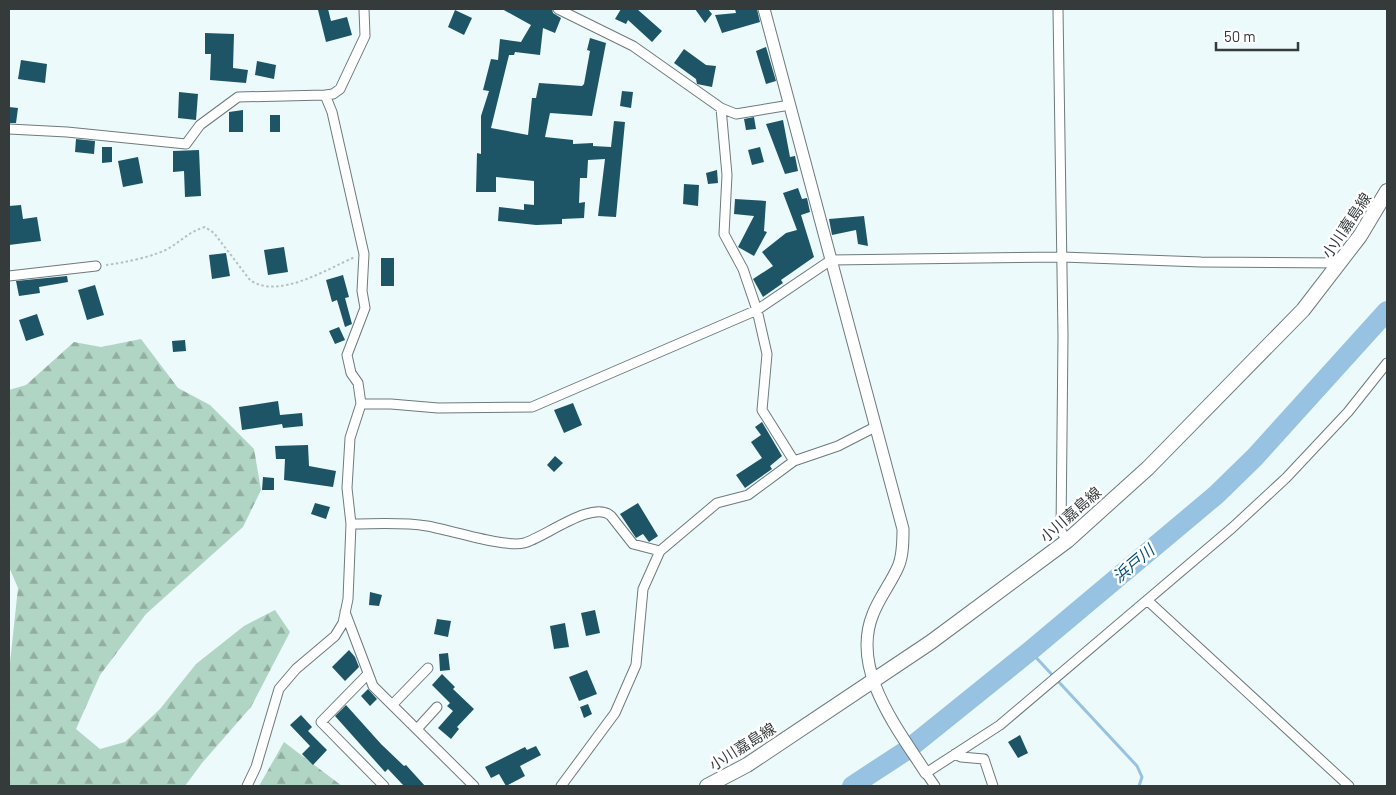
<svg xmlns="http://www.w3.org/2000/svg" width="1396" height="795" viewBox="0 0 1396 795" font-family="Barlow,'Noto Sans JP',sans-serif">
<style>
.forest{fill:url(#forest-firs)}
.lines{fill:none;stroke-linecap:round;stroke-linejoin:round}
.stream{stroke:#97c2e1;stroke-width:3}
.river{stroke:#97c2e1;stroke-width:20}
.building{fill:#1d5566}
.minor-casing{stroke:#6e7a7b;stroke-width:11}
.tertiary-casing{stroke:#6e7a7b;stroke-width:13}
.primary-casing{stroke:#6e7a7b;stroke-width:16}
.path{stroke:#b5c0c1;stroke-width:2;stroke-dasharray:2.5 2.5;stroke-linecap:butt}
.minor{stroke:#fff;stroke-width:9}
.tertiary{stroke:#fff;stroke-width:11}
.primary{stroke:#fff;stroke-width:14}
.labels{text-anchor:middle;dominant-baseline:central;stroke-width:5;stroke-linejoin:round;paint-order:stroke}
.street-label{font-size:15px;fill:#353a3a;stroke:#fff}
.water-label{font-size:16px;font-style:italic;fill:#004e76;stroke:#fff}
</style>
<defs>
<pattern id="forest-firs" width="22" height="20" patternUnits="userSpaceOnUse" patternTransform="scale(1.25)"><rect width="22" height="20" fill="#b1d5c4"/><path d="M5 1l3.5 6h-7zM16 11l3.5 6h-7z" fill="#91aea0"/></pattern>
</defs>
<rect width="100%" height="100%" fill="#ecfafb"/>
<path class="forest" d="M141 339 178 388 210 405 254 449 261 490 243 527 146 614 100 675 76 729 100 749 125 742 160 709 196 664 244 626 275 610 290 632 251 707 202 763 185 786H9V672L18 588 9 567V390L26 385 74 342 101 347Z
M284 742 342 786H259Z"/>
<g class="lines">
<path class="stream" d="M1030 651 1137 766 1142 777 1139 786"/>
<path class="river" d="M852 786 907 750 1030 651 1216 495 1255 457 1387 311"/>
</g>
<path class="building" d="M328 9 331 21 347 17 352 35 326 42 318 10Z
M502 9H552L553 13 561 18 555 33 543 28 540 55 515 52 514 55H509L491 128 528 135 532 98H536L539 83 582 86 584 84 590 51 587 50 590 38 606 43 592 116 550 113 545 137 573 140V144L593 143V146L611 147 614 121 625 122 616 217 598 216 605 159 588 160 587 178H580L579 203 585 202 584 218 562 219V224L536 225 498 221 499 207 524 210V204L534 205V181L496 177V192H476L477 153 481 154V116L489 91 483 90 491 59 498 60 500 39 521 42 531 25Z
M621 9H637L662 31 652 42 628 20 626 24 615 19Z
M695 9H708L712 14 705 23Z
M735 9H757L760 22 722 33 715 15 736 13Z
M455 10 472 18 464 35 448 27Z
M205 33 234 34 233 68 248 70 246 83 210 80 211 54H205Z
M766 47 776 81 766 84 756 51Z
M684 49 706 65 716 66 712 87 697 84 696 79 674 63Z
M21 60 47 64 45 83 18 79Z
M257 61 276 65 274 79 255 75Z
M622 91 633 92 631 108 620 106Z
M179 92 198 94 196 120 178 118Z
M9 107 18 108 16 123H9Z
M243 110V132H229V112Z
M270 115H280V132H270Z
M754 117 756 129 746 130 744 119Z
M783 120 790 157 795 156 798 171 785 174 766 124Z
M76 139 95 141 94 154 75 152Z
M102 147H112V162L102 163Z
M760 147 764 162 752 165 748 150Z
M199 150 201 196 185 197 184 171 173 172V151Z
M138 157 143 183 123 187 118 161Z
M717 170 718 183 708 184 706 173Z
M684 184 699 185 698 206 683 204Z
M798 188 802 199 807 198 810 212 801 215 814 257 781 280 783 283 763 297 753 279 773 266 762 252 786 233 797 230 783 193Z
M735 199 766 201 764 231 767 232 754 256 738 247 754 216 734 214Z
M21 205 23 219 37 217 41 241 9 245V206Z
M864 216 868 246 858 244 856 230 832 235 829 219Z
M284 247 288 272 268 275 264 250Z
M226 253 230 276 212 279 209 255Z
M381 258H394V286H381Z
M343 275 349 297 345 298 352 324 345 327 337 300 332 302 326 280Z
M67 276 68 282 39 287 40 293 19 296 16 281Z
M95 285 104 315 87 320 78 290Z
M37 314 44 335 26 341 19 320Z
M339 327 345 340 335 344 329 331Z
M185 340 186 351 173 352 172 341Z
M278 401 280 415 302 413 303 426 283 428 282 424 242 430 239 407Z
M573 403 582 425 564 433 554 410Z
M762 422 782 456 770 466 772 469 745 488 736 475 762 458 751 442 761 435 755 427Z
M308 445 309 466 336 471 333 487 284 480 285 459H276L275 446Z
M555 456 563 463 554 472 547 465Z
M263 477 274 478V490H262Z
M315 503 330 507 326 519 311 514Z
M638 503 658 536 649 542 643 534 636 538 620 514Z
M370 592 382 595 379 606 369 605Z
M595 610 600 633 586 636 581 613Z
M437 619 451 621 448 637 434 634Z
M565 623 569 647 554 649 550 626Z
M349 650 355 657 359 667 345 681 332 667Z
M448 653 450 670 440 671 439 654Z
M587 670 597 694 579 701 569 677Z
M442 674 455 687 453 689 474 709 457 727 459 729 451 739 438 728 453 711 447 706 450 703 432 685Z
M368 689 377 699 370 706 361 696Z
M588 704 592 714 584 718 580 707Z
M346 705 381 744 404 766 406 765 425 786H404L388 769 385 772 335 716Z
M301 715 312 727 308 731 327 750 313 765 302 754 310 746 290 725Z
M1020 735 1028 753 1018 758 1008 742Z
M536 746 541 755 520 766 525 776 506 786 499 774 491 778 485 767 525 747 527 750Z"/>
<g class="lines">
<g class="minor-casing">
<path id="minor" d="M558 9 633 46 721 108 736 114 790 105
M1058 9 1063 336 1061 531 1067 541
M721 108 727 175 724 234 743 269 757 310 767 354 762 410 794 461
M9 129 67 132 186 144 200 125 238 97 325 95 333 94 340 89 365 36 364 9
M9 276 96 266
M361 404H391L438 408 532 407 757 310 831 260 1062 257 1201 262 1340 263
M351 524C376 524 403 522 427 526 450 530 506 548 524 543 544 538 593 499 611 516L633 544 660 551
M1147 600 1349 786
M345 612 373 686 474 786
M368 674 321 722 384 786
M393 704 428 668
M417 729 437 707
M955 754 961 757 984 759 993 786
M247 786 256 767 279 689 296 669 335 636 343 623 348 599 351 524 347 488 350 438 361 404 358 383 351 373 347 355 365 308 362 291 364 254 332 112 325 95
M561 786 615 713 636 665 643 589 660 551 717 503 748 495 794 461 838 446 875 427
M935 786 926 773 1000 725 1232 528 1286 478 1348 412 1387 363"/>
</g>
<g class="tertiary-casing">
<path id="tertiary" d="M764 9 903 529C903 541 903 556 898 567 891 583 879 598 873 614 850 670 898 729 926 773"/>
</g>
<g class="primary-casing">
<path id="primary" d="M707 786 747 765 931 642 1067 541 1148 468 1303 310 1360 236 1387 191"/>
</g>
<path class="path" d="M106 265C123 263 157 256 171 247 183 239 191 231 205 227L214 233 250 280C278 300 327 269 355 257"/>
<use href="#minor" class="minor"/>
<use href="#tertiary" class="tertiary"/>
<use href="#primary" class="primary"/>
</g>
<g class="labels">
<g class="street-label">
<text transform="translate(1346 225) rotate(-56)">小川嘉島線</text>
<text transform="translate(1070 514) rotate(-41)">小川嘉島線</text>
<text transform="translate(742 746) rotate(-32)">小川嘉島線</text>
</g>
<g class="water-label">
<text transform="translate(1133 563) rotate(-40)">浜戸川</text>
</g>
</g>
<rect width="1396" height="795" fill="none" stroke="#353a3a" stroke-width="20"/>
<path d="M1216 42v8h82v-8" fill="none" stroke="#353a3a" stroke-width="2.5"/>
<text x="1224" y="42" font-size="15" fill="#353a3a" stroke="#ffffff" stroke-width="4" paint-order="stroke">50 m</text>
</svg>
